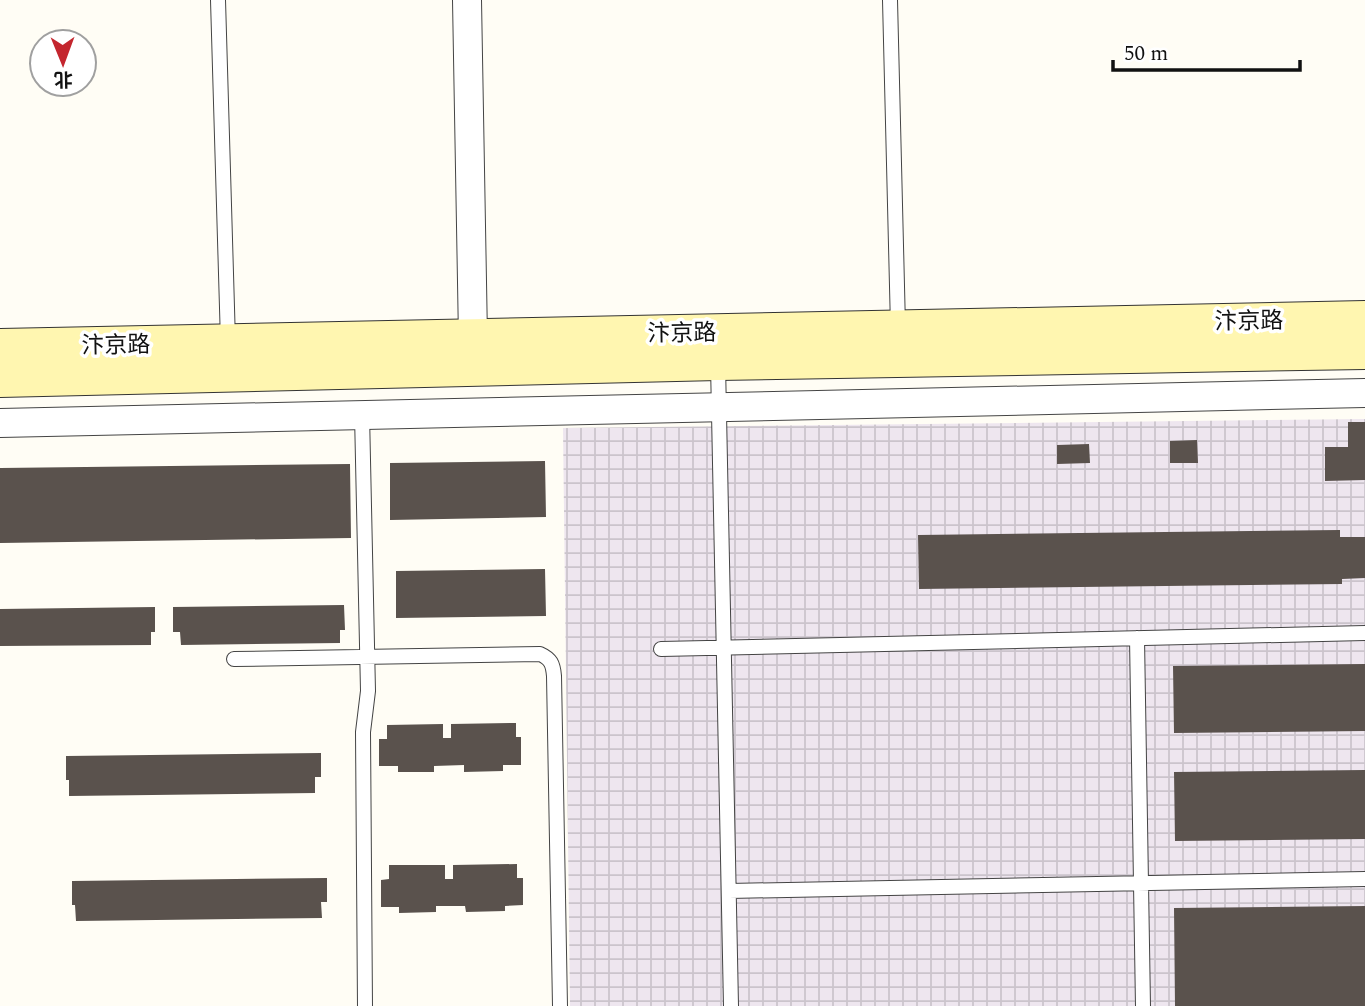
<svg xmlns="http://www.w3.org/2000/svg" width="1365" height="1006" viewBox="0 0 1365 1006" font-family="Spectral,'Noto Sans SC',serif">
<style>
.industrial{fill:url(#industrial-grid)}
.building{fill:#5a524d}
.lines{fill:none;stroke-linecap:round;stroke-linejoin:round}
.lane-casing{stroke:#444;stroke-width:16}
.street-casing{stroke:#444;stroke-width:30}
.secondary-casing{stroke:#333;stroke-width:40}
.lane{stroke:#fff;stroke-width:14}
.street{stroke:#fff;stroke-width:28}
.secondary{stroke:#fff6b0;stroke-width:38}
.labels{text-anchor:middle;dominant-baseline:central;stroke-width:7;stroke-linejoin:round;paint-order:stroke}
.street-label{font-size:23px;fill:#111;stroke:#fff}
</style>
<defs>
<pattern id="industrial-grid" width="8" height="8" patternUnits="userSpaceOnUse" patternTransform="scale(1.75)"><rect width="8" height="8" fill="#eee6ef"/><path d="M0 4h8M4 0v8" fill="none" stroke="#cbc4cc"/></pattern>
</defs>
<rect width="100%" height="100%" fill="#fffdf5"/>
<path class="industrial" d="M1365 419V1006H570L563 428Z"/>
<path class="building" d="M1348 422H1365V480L1325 481V447H1348Z
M1197 440 1198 463H1170V441Z
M1089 444 1090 463 1057 464V445Z
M545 461 546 517 390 520V463Z
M350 464 351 538 0 543V468Z
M1340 530V537H1365V578L1342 579V584L919 589 918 535Z
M545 569 546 616 396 618V571Z
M344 605 345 630H340V643L181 645 180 632H173V607Z
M155 607V632H151V645L0 646V609Z
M1365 664V731L1174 733 1173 666Z
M516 723V737H521V765H503V771L464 772V765L434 766V772H398V766H379V739H387V725L443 724V738H451V724Z
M321 753V777H315V793L69 796V780H66V756Z
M1365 770V839L1175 841 1174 772Z
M517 864V878H523V905L505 906V911L466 912 465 906H436V912L399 913V907H381V880L389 879V865H445V879H453V865Z
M327 878V902H321L322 918 76 921 75 905H72V881Z
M1365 906V1006H1175L1174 908Z"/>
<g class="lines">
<g class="lane-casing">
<path id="lane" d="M218 0 228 342
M890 0 898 327
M718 364 731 1006
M362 414 368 691 363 732 365 1006
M1137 638 1143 1006
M661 649 1365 633
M234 659 540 654C551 659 553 664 554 676L560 1006
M729 891 1365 879"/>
</g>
<g class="street-casing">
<path id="street" d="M467 0 473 338
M0 423 1365 393"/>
</g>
<g class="secondary-casing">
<path id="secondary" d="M0 348 1365 320
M0 378 718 361 1365 350"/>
</g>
<use href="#lane" class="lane"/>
<use href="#street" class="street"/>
<use href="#secondary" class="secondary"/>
</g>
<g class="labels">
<g class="street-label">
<text transform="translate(1249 322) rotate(-1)">汴京路</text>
<text transform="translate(682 334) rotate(-1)">汴京路</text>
<text transform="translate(116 346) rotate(-1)">汴京路</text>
</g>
</g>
<g transform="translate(63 63) rotate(179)"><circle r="33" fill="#ffffff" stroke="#a0a0a0" stroke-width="2"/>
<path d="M0-5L12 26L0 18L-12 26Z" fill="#c4262e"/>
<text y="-10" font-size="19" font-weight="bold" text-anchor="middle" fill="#111111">北</text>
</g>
<path d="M1113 60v10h187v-10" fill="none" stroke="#111111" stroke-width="3.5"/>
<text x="1124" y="60" font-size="21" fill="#111111" stroke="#ffffff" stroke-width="5" paint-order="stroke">50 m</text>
</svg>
